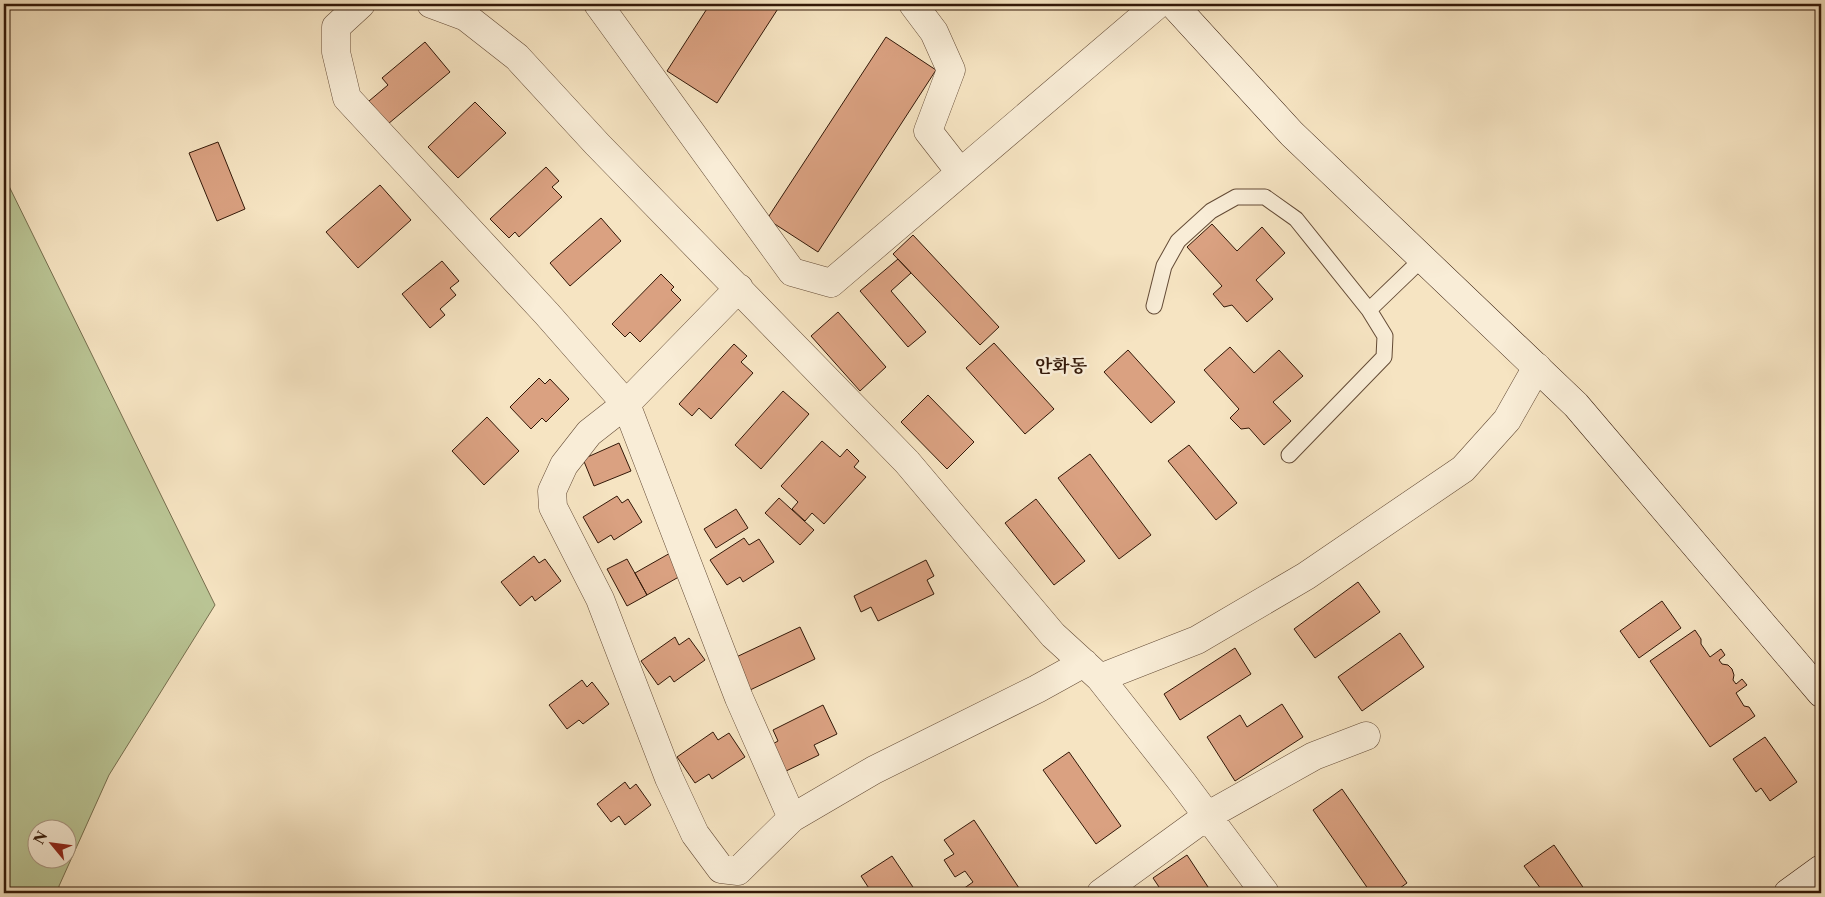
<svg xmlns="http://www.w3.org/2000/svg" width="1825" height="897" viewBox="0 0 1825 897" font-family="'Libre Caslon Text','Noto Serif KR',serif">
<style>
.green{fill:#bac595;stroke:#766e4e;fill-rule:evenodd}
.building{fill:#daa181;stroke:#331808}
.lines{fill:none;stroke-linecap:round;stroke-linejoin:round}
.lane-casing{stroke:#644b36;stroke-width:17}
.street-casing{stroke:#644b36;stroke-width:29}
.secondary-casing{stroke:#331808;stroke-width:29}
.lane{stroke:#f9edd7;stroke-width:15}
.street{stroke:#f9edd7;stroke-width:28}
.secondary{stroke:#f9edd7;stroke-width:28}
.labels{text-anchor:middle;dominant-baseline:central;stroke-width:5;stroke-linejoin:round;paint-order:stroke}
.quarter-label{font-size:18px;font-weight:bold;fill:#331808;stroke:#f9edd7}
</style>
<rect width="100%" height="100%" fill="#f6e4c2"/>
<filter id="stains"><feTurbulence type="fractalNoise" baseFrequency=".004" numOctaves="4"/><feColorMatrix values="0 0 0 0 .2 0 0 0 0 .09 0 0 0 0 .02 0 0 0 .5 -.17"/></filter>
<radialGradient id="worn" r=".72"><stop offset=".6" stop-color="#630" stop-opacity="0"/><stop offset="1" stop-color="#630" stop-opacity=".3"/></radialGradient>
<path class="green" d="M4 176 215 605 109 775 59 886V893H4ZM38 830H68V860H38Z"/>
<path class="building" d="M710 4H781L717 103 667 71Z
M886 37 936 70 818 252 767 219Z
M425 42 450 72 388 124 369 101 388 85 382 78Z
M475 102 506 133 458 178 428 147Z
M218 142 245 209 217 221 189 153Z
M546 167 559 181 552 187 562 197 519 237 515 232 509 238 490 219Z
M380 185 411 220 358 268 326 232Z
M601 218 621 241 570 286 550 263Z
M1212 224 1237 251 1262 227 1285 253 1256 280 1273 299 1247 322 1232 305 1224 307 1213 294 1222 286 1187 247Z
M913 235 999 327 980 345 893 254Z
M898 259 911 273 891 291 926 332 908 347 860 291Z
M442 261 459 281 450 288 456 295 440 309 445 315 430 328 402 294Z
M661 274 674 287 671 290 681 300 640 342 630 332 625 337 612 324Z
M838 312 886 367 860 391 811 336Z
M994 343 1054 409 1025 434 966 368Z
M734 344 747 356 741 362 753 373 711 419 699 408 692 416 679 404Z
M1230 347 1254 373 1279 350 1303 376 1273 402 1291 421 1264 445 1249 428 1241 429 1230 418 1239 409 1204 370Z
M1128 350 1175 402 1151 423 1104 372Z
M539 378 545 384 550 379 569 399 546 422 542 418 531 429 510 407Z
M783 391 809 414 761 469 735 445Z
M928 395 974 442 947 469 901 422Z
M487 417 519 451 484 485 452 451Z
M822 441 840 457 847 449 859 461 854 467 866 477 824 524 812 513 805 521 792 509 798 502 781 486Z
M619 443 631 471 594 486 583 459Z
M1189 445 1237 503 1216 520 1168 461Z
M1090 454 1151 535 1119 559 1058 478Z
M617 496 622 503 628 499 642 522 614 540 611 535 598 543 583 517Z
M779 498 814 530 800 545 765 513Z
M1036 499 1085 561 1054 585 1005 523Z
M736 509 748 528 716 548 704 529Z
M744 538 749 545 759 539 774 562 743 582 740 577 727 585 710 560Z
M672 552 684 574 647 595 635 573Z
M534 556 539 563 545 559 561 581 535 601 532 596 520 606 501 582Z
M627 559 647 595 627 606 607 569Z
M926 560 934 576 927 580 934 594 878 621 871 607 861 612 854 596Z
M1358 582 1380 612 1315 658 1294 629Z
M1662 601 1681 628 1639 658 1620 631Z
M800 627 815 659 748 691 732 659Z
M1695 630 1701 639V644L1710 657 1721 649 1725 655 1719 660 1722 664 1728 665 1732 669 1734 675 1733 680 1736 684 1742 679 1747 685 1736 693 1744 706 1749 707 1755 716 1710 747 1650 661Z
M1400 633 1424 667 1362 711 1338 677Z
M675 637 679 645 689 638 705 660 674 682 670 676 658 685 641 661Z
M1235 648 1251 674 1180 720 1164 694Z
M582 680 587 687 592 682 609 704 583 724 579 720 567 729 549 705Z
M1282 704 1303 737 1235 781 1207 737 1240 715 1247 727Z
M823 705 837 734 814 745 819 755 784 772 771 745 778 741 773 730Z
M713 732 718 740 729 733 745 757 712 779 709 774 695 783 677 757Z
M1765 737 1797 782 1770 801 1761 788 1756 792 1733 759Z
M1069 752 1121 826 1096 844 1043 770Z
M625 782 630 789 636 784 651 805 625 825 619 816 611 822 597 804Z
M1342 789 1407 883 1393 893H1371L1313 810Z
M974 820 1019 888 1011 893H966L963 889 973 882 965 871 955 877 944 860 954 854 944 840Z
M1554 845 1587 893H1544L1524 866Z
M1187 855 1212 893H1163L1153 878Z
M892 856 917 893H872L861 876Z"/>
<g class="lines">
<g class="lane-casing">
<path id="lane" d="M1154 306 1164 266 1178 241 1211 211 1236 197H1265L1296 219 1369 310 1385 336 1384 357 1289 455
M1369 310 1423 258"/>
</g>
<g class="street-casing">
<path id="street" d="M361 4 336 27V52L347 98 547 314 626 404 739 698 792 818
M431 4 466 17 517 57 597 144 907 462 1053 635 1100 678 1182 782 1265 893
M598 4 792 272 831 283 1158 4
M913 4 934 32 951 70 928 131 960 172
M739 288 626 404 589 433 564 465 552 491 553 507 600 599 669 778 695 834 721 869 738 871 792 818 874 770 1037 689 1084 663
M1100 678 1197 640 1306 576 1463 469 1507 420 1537 367
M1101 893 1207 816 1314 756 1366 736"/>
</g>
<g class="secondary-casing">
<path id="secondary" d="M1173 4 1292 134 1576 405 1821 693
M1788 893 1821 869"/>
</g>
<use href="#lane" class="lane"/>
<use href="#street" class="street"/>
<use href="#secondary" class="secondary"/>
</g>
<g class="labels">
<g class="quarter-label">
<text x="1061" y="366">안화동</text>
</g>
</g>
<rect width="1825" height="897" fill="none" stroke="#f6e4c2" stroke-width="20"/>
<rect x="5" y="5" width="1815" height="887" fill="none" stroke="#331808" stroke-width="2.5"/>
<rect x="10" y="10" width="1805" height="877" fill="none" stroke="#331808"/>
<g transform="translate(52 844) rotate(299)"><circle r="24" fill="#f9edd7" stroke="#aa9884"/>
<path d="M0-4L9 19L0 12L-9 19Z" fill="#8f2418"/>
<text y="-8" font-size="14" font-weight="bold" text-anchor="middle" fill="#331808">N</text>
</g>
<rect width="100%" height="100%" filter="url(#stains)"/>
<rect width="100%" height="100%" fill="url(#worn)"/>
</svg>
